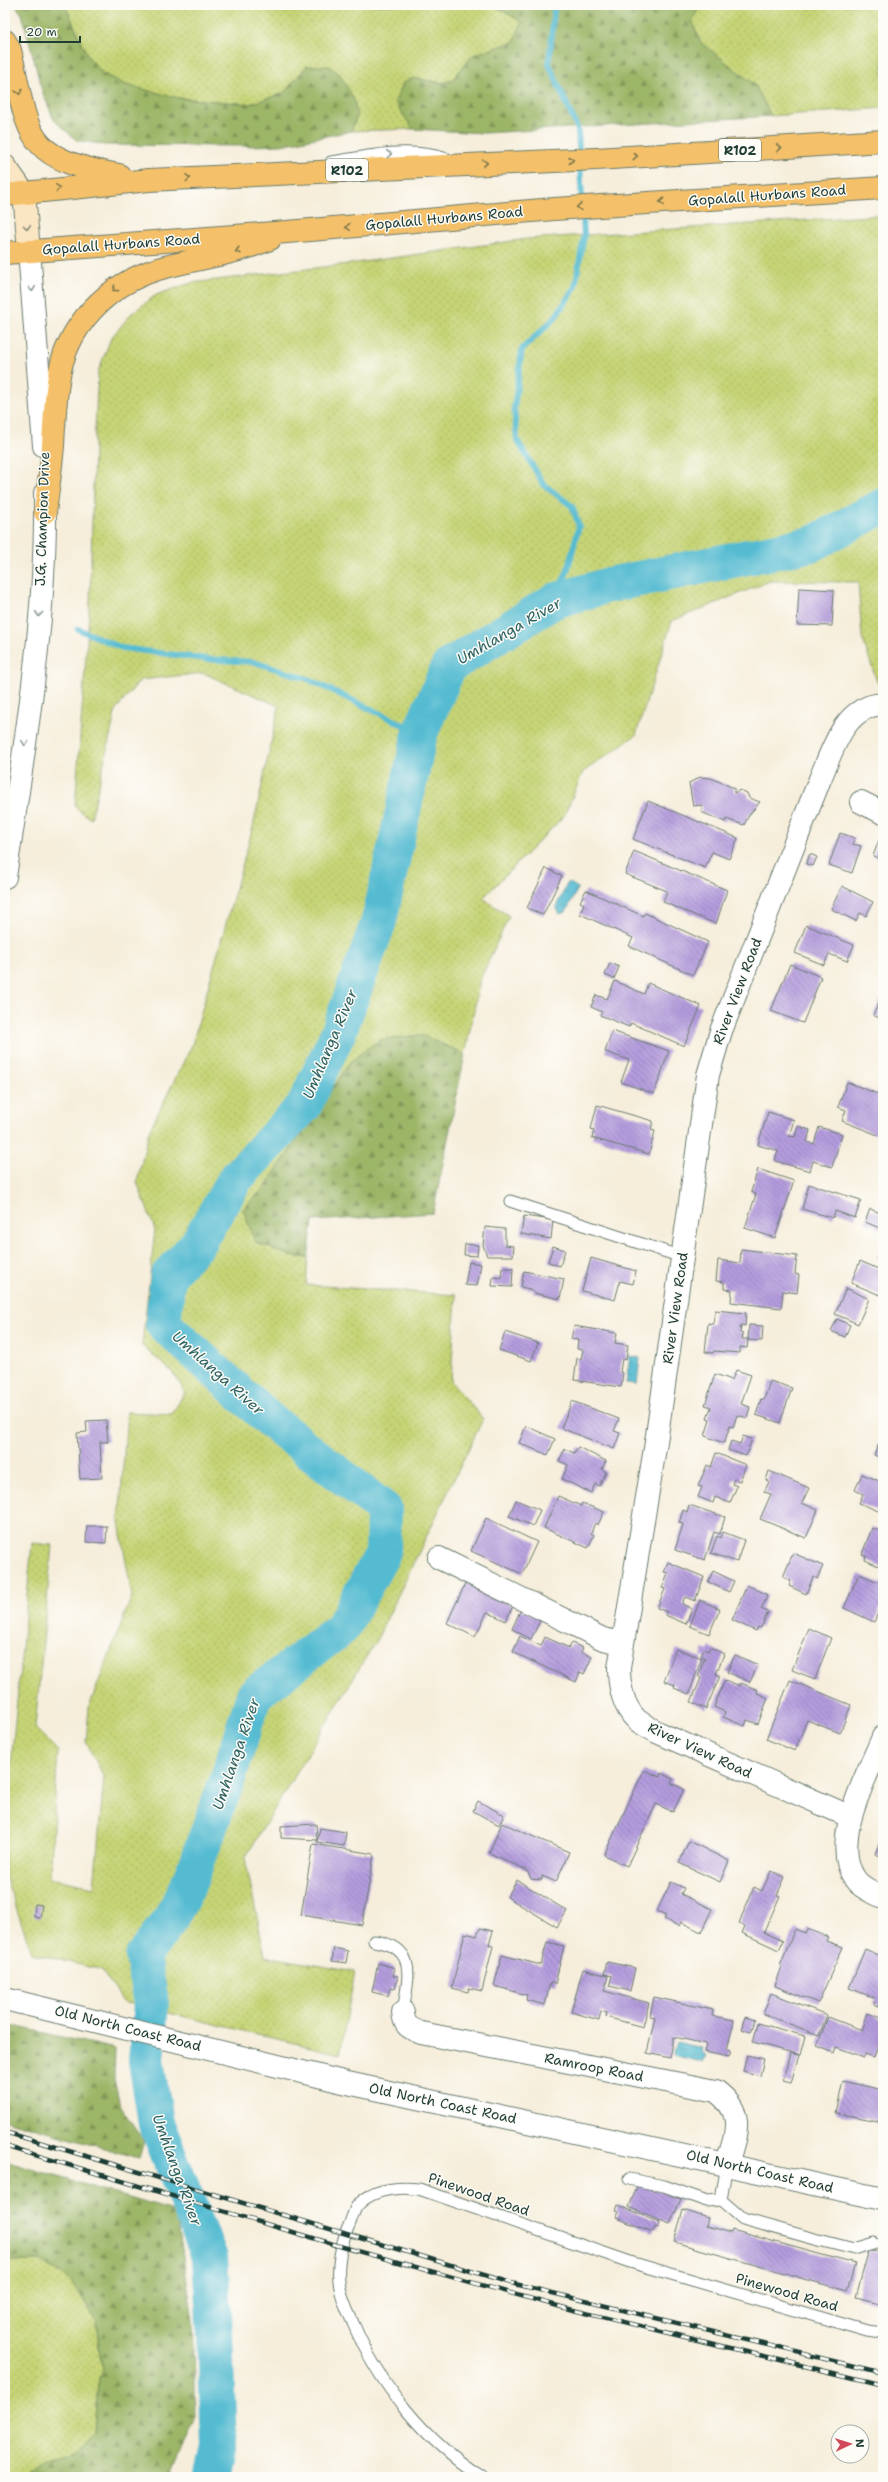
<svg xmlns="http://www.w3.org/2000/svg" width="888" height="2482" viewBox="0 0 888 2482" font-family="'Shantell Sans',sans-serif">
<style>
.green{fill:url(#green-dots);stroke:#728855}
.forest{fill:url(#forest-firs);stroke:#5e7a4e}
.water{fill:url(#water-ripples);stroke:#3a7c82}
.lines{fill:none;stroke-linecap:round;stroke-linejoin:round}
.stream{stroke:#54bbd1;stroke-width:6}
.river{stroke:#54bbd1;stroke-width:36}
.building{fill:url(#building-back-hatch)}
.service-casing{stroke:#6a7b6e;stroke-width:13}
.minor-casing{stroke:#6a7b6e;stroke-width:24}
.tertiary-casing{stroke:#6a7b6e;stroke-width:24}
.secondary-casing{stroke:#6a7b6e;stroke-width:24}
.primary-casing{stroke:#6a7b6e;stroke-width:24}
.service{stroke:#fff;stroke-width:11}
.minor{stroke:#fff;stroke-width:22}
.tertiary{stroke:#fff;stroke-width:22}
.secondary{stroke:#fbe6c3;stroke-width:22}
.primary{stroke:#f4c16a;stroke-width:22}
.rail-casing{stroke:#1f3d34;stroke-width:4.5}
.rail{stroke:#fdfcf7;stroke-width:3;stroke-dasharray:9;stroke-linecap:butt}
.oneway{stroke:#7f784c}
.oneway2{stroke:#8f9e9a}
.oneway3{stroke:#8d927c}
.labels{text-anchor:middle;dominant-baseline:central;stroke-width:3;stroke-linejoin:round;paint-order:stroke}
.shield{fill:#fdfcf7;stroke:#62766e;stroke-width:1}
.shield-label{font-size:13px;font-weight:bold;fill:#1f3d34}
.street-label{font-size:14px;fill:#1f3d34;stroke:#fdfcf7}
.water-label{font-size:15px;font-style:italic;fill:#2f6363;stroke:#fdfcf7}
</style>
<defs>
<pattern id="green-dots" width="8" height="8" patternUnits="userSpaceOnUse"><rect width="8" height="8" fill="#c6d476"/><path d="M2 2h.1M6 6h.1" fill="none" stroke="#aab767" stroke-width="1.8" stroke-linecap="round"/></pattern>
<pattern id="forest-firs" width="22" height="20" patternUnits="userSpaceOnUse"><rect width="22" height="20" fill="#9cb667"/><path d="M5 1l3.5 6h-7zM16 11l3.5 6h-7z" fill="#7f9556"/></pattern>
<pattern id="water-ripples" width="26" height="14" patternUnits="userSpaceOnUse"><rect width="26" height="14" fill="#54bbd1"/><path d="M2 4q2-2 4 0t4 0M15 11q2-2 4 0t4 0" fill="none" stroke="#4599aa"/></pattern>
<pattern id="building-back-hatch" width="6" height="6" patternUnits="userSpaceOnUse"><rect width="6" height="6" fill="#b49bdd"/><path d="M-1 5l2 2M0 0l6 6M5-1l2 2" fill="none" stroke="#9280b4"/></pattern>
</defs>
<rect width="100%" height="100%" fill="#fdfcf7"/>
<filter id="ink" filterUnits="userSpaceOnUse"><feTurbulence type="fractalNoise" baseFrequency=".025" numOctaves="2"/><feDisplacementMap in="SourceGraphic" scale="8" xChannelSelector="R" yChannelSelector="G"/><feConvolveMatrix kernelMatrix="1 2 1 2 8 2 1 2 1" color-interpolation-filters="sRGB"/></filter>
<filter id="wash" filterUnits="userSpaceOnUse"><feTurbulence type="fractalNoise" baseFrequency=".012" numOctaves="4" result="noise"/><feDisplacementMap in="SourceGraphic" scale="16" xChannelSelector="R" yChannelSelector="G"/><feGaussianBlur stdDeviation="0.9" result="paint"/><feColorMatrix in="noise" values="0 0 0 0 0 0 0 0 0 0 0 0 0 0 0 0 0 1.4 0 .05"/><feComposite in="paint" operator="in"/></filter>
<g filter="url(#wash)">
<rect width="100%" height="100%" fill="#f6eedb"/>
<path class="green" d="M65 5H494L523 22 514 42 473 55 453 79 443 83 413 78 395 102 413 129 351 131 357 116 307 66 284 93 250 104 178 98 126 85 103 74 88 57Z
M700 5C717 5 728 9 744 5H883V108L771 116 755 85 700 42 692 21Z
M883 215V684L877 682 862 637 858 582 770 581 672 621 636 735 583 772 564 816 483 898 509 916 480 980 465 1054 421 1035 379 1041 351 1061 265 1187 243 1209 291 1256 308 1258 306 1285 456 1295 451 1381 483 1419 377 1639 245 1858 265 1956 355 1972 340 2054 123 2002 102 1970 32 1953 5 1876V1827L32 1543 52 1545 35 1728 58 1751 50 1878 94 1887 104 1777 86 1742 89 1707 132 1596 119 1522 127 1412 172 1414 185 1392 173 1373 142 1345 155 1230 137 1182 149 1131 192 1045 253 827 279 706 203 673 140 680 116 710 91 819 75 807 90 600 94 448 98 372 111 338 132 313 156 295 191 283 356 263 527 239Z
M5 2261H41L66 2277 80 2294 96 2321 102 2369 98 2384 94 2431 75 2453 46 2460 25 2477H5Z"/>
<path class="forest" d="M15 5H65L88 57 103 74 126 85 178 98 250 104 284 93 307 66H329L340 74 354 100 357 116 351 131 281 145 250 146 105 145 76 140 54 120 42 91 22 14Z
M494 5H700L692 21 700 42 755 85 771 116 484 133 413 129 395 102 403 83 413 78 443 83 453 79 473 55 514 42 522 22Z
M421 1035 465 1054 433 1213 313 1221 308 1258 291 1256 255 1242 243 1209 265 1187 351 1061 379 1040Z
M5 2024 115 2049 114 2079 120 2106 144 2141 139 2158 5 2120Z
M5 2161 176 2212 193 2320 196 2416 171 2477H25L46 2460 75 2453 94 2431 98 2384 102 2369 96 2321 80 2294 66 2277 41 2261H5Z"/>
<path class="water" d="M568 882 578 888 566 912 560 914 556 907Z
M630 1356 640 1358 637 1384 626 1383Z
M677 2042 701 2048 700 2052 705 2055 702 2062 673 2055Z"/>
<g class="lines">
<path class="stream" d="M554 601 567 572 579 526 572 506 544 485 517 440 514 408 522 349 554 319 575 287 584 236 578 130 549 64 554 9 557 5
M78 629 122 648 206 659 254 662 308 679 420 733"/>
<path class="river" d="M213 2477 219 2446 215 2333 210 2258 156 2123 146 2061 151 2004 143 1956 171 1918 187 1888 228 1778 254 1695 342 1628 383 1553 384 1509 271 1421 163 1324 168 1276 197 1244 236 1178 304 1106 339 1031 379 921 420 733 449 666 554 601 609 585 812 544 883 506"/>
</g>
<g id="blocks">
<path class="building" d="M799 588 834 590 832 626 797 625Z
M700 777 711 778 734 788V793L740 790 747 793 749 798 760 802 749 815 744 825 726 819 725 822 701 812 702 805 693 806 689 783Z
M648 801 738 838 729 859 712 852 705 868 633 839Z
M840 833 855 838 853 844 861 846 852 873 829 865Z
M879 840 883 841V860L873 856Z
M634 851 727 890 716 924 663 902 667 891 625 874Z
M810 854 817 857 813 866 806 864Z
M546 868 562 876 543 915 527 908Z
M842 886 873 902 866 916 860 913 856 921 831 909Z
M586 890 643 916 645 913 708 942 693 975 629 946 633 938 580 914 584 904 580 902Z
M806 925 854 945 847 961 829 954 824 965 795 953Z
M610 963 619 967 614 979 605 975Z
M790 964 821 977 803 1023 771 1011Z
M615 981 644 994 648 983 701 1006 684 1046 631 1023 629 1027 600 1015 602 1012 591 1007 596 995 607 999Z
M883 995V1020L873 1015Z
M612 1031 669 1051 654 1094 621 1082 629 1060 605 1052Z
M847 1082 883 1096V1137L842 1121 846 1110 838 1107Z
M597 1105 653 1121 651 1130 655 1131 649 1154 592 1138 594 1130 591 1129Z
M768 1112 794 1120 789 1136 795 1137 798 1126 810 1130 807 1142 814 1144 819 1127 842 1134 832 1167 813 1161 810 1171 775 1161 778 1151 758 1145Z
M758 1169 794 1181 775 1238 745 1228 756 1194 751 1192Z
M809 1184 861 1200 855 1218 835 1211 833 1218 802 1209Z
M870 1209 883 1214 882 1229 865 1222Z
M524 1216 553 1220 551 1239 521 1234Z
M485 1227 505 1229V1245L514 1246 513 1256H487L483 1245Z
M465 1244 478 1245 477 1256 464 1255Z
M883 1244V1261L877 1258Z
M553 1246 565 1250 560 1266 548 1262Z
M741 1249 797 1256 795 1274 799 1275 797 1293 783 1291 781 1308 731 1302 732 1290 724 1289V1282L716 1281 718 1260 740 1263Z
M591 1258 636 1271 633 1284 620 1281 615 1300 582 1291Z
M860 1261 883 1271V1287L880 1295 851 1283Z
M469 1262 481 1264 477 1286 465 1285Z
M502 1268H513L512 1287 492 1286 493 1277 501 1278Z
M524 1271 564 1279 560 1299 533 1293V1290L521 1287Z
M846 1288 869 1299 858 1324 835 1314Z
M715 1310 746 1313 745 1326 741 1325 740 1333 743 1334 742 1339H748L747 1348 740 1347V1353L714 1351 713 1353 705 1352 708 1323 713 1324Z
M837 1319 850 1325 845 1337 831 1331Z
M749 1325 763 1326 762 1341 748 1340Z
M574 1326 617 1333 615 1343 628 1345 626 1360 622 1359 620 1372 623 1373 621 1387 574 1380 577 1358 581 1359 583 1350 577 1349 578 1340 571 1339Z
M505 1332 538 1343 531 1361 499 1350Z
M736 1370 751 1375 741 1404 750 1407 747 1418 737 1415 733 1427 730 1426 724 1443 705 1436 710 1420 707 1419 711 1407 705 1405 715 1374 732 1380Z
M770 1381 792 1388 780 1423 756 1415 761 1399 764 1400Z
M572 1401 619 1419 614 1431 620 1433 614 1449 561 1428Z
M106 1420 108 1442H100L102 1478 80 1479 77 1433 87 1432 86 1421Z
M526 1426 555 1439 548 1455 519 1443Z
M743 1436 752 1439 746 1456 728 1450 731 1441 740 1444Z
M880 1441 883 1442V1459L874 1455Z
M578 1447 606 1461 602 1469 606 1472 599 1486 595 1484 591 1493 562 1479 568 1465 559 1461 565 1449 574 1453Z
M716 1453 746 1465 740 1481 734 1479 732 1484 737 1486 730 1503 715 1497 713 1503 698 1497 702 1487 698 1486 707 1465 711 1467Z
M769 1471 809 1488 802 1503 818 1510 806 1538 760 1519 771 1494 764 1492 769 1482 766 1480Z
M862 1474 882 1482 883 1479V1513L859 1503 863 1494 855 1490Z
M558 1496 581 1506 582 1503 604 1512 598 1525 595 1523 591 1533 594 1535 588 1548 544 1528Z
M516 1500 540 1510 533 1526 509 1516Z
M689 1505 725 1517 720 1534 714 1532 705 1560 675 1550 683 1524 679 1523 683 1510 687 1512Z
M486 1518 537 1542 522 1574 471 1551Z
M87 1526H107L106 1543 86 1542Z
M872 1528 883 1532V1568L865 1560 866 1556 862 1554Z
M723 1532 744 1540 737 1562 711 1553 717 1536 721 1538Z
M793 1553 823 1566 817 1579 813 1577 806 1594 789 1586 791 1581 783 1577Z
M668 1562 704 1577 695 1601 685 1597 682 1604 692 1609 686 1624 665 1615 667 1612 657 1608 665 1589 662 1588 668 1573 664 1572Z
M713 1571 734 1581 729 1592 708 1582Z
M859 1574 883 1584V1602L874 1622 844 1608Z
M467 1580 513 1606 506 1621 487 1612 475 1637 447 1623Z
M747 1585 768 1595 761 1609 768 1612 761 1628 758 1627 756 1631 732 1620Z
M700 1600 720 1609 709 1634 690 1626Z
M521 1609 541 1619 531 1639 512 1629Z
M809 1628 831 1638 815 1679 792 1670Z
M520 1636 541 1646 545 1637 569 1648 572 1643 583 1648 581 1652 592 1657 584 1674 580 1672 576 1682 513 1652Z
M710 1647 724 1654 716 1674 720 1676 706 1709 691 1702 701 1678 698 1676 705 1658 701 1656 704 1649 708 1651Z
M676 1649 702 1658 689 1694 674 1688 675 1685 664 1681Z
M735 1655 758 1665 750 1682 727 1672Z
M725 1680 740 1686 741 1683 758 1690 757 1693 768 1698 758 1724 747 1720 745 1726 723 1717 725 1712 714 1707Z
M790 1680 851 1705 840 1733 807 1720 795 1751 766 1739Z
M644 1770 660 1777 661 1773 673 1779 671 1783 684 1789 673 1812 656 1804 627 1866 604 1855Z
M478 1801 504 1815 499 1825 473 1811Z
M502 1823 569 1852 556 1882 542 1876V1880L531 1879 527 1870 489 1853Z
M316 1824 317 1840 281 1838V1826Z
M320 1828 346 1832 344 1846 317 1842Z
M883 1833V1857L875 1854Z
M689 1841 729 1861 720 1882 679 1863Z
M313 1844 374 1854 362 1925 301 1915Z
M771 1871 785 1877 777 1895 780 1896 764 1932 783 1941 779 1950 742 1933 745 1926 739 1923 754 1887 762 1891Z
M517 1880 567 1911 557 1927 507 1897Z
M671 1882 684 1888 681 1894 712 1909 701 1932 681 1922 679 1926 664 1919 666 1915 657 1911Z
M35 1904 42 1905 40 1918 34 1917Z
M480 1928 493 1931 489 1945 493 1946 482 1991 469 1988 468 1992 452 1988 465 1933 477 1936Z
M795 1929 805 1933 807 1929 828 1937 826 1941 843 1947 818 2003 775 1986 782 1967 780 1966Z
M547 1942 564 1946 555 1984 550 1983 545 2005 526 2000 527 1995 494 1986 502 1955 541 1965Z
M334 1948 348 1951 346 1963 332 1961Z
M865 1949 883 1957V2008L873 2004 875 1998 849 1988Z
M607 1962 635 1968 630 1991 609 1986 612 1976 604 1974Z
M378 1963 395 1968 393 1976H398L395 1989 390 1988 388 1996 372 1992Z
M583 1969 608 1976 604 1991 649 2003 643 2027 606 2017 607 2013 601 2011 599 2020 571 2012Z
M771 1993 827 2015 819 2035 763 2014Z
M654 1997 713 2010 712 2016 734 2020 727 2050 731 2051 729 2057 704 2052 706 2044 674 2037 670 2058 647 2053 655 2017 650 2016Z
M868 2013 883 2019V2033L874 2057 865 2054 864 2057 836 2047 834 2053 817 2046 828 2017 862 2030Z
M745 2017 755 2020 751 2032 741 2029Z
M758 2023 805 2036 800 2055 753 2042Z
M790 2053 799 2055 791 2083 783 2081Z
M747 2055 764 2059 760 2076 743 2071Z
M843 2081 883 2090V2122L836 2113Z
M639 2182 681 2199 670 2224 629 2207Z
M618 2205 660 2222 658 2228 655 2227 653 2232 616 2218 619 2212 616 2211Z
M683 2210 708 2218 706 2226 731 2233 732 2230 855 2264 847 2291 674 2242Z
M869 2249 883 2253V2304L856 2297Z"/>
</g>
</g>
<g filter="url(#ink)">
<use href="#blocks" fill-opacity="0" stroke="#6a7b6e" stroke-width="1"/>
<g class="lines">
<g class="service-casing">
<path id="service" d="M331 162C368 156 410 146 447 159
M510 1201 682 1257
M374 1941C419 1947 408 1978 403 2012
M727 2164 721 2200 743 2219 815 2239 854 2249 874 2243
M629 2179 664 2186 707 2201 721 2200
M481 2477C425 2441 379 2384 353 2323 348 2312 342 2300 340 2288 336 2268 341 2242 350 2223 352 2218 354 2210 357 2206 373 2188 398 2187 419 2189L630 2262 867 2331 883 2333"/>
</g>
<g class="minor-casing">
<path id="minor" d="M861 802 883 813
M439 1558 603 1639 622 1643
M883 1737C868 1774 829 1841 855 1879 861 1888 874 1893 883 1897
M851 1817 659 1733C652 1729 643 1725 637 1720 623 1707 619 1685 619 1668L656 1442 708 1075 721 1031 820 779C833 749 844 706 883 704
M403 2012C404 2026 409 2028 421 2033L716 2091C746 2113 736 2133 727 2164"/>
</g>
<g class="tertiary-casing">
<path id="tertiary" d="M29 250 44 446
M5 877C24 750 47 621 45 493
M5 1999 343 2082 883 2199"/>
</g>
<g class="secondary-casing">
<path id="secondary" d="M5 166 24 193 29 250"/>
</g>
<g class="primary-casing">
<path id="primary" d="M5 41 10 50C30 135 21 158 119 175
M5 195 149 180 596 159 883 141
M5 253 287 232 554 209 883 188
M45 512C48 490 51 468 53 446 54 425 55 403 58 382 65 327 106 285 158 269 196 258 233 255 270 239"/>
</g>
<use href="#service" class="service"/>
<use href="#minor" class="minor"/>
<use href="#tertiary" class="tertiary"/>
<use href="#secondary" class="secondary"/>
<use href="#primary" class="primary"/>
<g class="rail-casing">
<path id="rail" d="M5 2132 511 2283 883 2373
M5 2146 343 2247 565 2308 883 2385"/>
</g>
<use href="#rail" class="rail"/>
</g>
<defs><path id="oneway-chevron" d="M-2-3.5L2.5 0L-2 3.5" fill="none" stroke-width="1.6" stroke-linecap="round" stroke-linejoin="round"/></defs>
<g class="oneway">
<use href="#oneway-chevron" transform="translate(19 92) rotate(78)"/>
<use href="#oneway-chevron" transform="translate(779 148) rotate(-4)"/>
<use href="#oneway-chevron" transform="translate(635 156) rotate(-4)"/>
<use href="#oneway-chevron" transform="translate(571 160) rotate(-2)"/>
<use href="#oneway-chevron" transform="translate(485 163) rotate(-3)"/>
<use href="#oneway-chevron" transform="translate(188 178) rotate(-3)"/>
<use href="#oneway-chevron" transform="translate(58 188) rotate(-5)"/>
<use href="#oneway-chevron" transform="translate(662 202) rotate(176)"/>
<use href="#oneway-chevron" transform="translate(579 207) rotate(177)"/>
<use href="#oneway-chevron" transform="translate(348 227) rotate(175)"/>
<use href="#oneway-chevron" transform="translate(238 251) rotate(163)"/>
<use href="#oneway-chevron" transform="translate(115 289) rotate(144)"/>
</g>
<g class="oneway2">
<use href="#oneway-chevron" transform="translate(389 154) rotate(-6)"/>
<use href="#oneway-chevron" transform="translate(32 289) rotate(85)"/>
<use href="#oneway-chevron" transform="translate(39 614) rotate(95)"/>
<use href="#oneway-chevron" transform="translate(25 743) rotate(98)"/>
</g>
<use class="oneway3" href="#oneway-chevron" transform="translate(27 227) rotate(85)"/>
</g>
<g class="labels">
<g class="shield">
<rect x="719" y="139" width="42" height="22" rx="3"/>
<rect x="326" y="159" width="42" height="22" rx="3"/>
</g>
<g class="shield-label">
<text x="740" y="150">R102</text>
<text x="347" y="170">R102</text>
</g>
<g class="street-label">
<text transform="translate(767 195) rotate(-4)">Gopalall Hurbans Road</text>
<text transform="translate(444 218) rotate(-5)">Gopalall Hurbans Road</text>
<text transform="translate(121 244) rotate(-4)">Gopalall Hurbans Road</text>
<text transform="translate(42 519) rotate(-88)">J.G. Champion Drive</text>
<text transform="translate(737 991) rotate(-69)">River View Road</text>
<text transform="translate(675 1308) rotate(-82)">River View Road</text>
<text transform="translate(700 1750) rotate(25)">River View Road</text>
<text transform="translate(128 2028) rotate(14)">Old North Coast Road</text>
<text transform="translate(594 2067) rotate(11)">Ramroop Road</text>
<text transform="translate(443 2103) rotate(12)">Old North Coast Road</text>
<text transform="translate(760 2171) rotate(13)">Old North Coast Road</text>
<text transform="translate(479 2194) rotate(19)">Pinewood Road</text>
<text transform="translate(787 2292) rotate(16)">Pinewood Road</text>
</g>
<g class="water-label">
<text transform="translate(509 631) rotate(-30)">Umhlanga River</text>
<text transform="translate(330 1044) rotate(-67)">Umhlanga River</text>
<text transform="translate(218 1373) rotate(42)">Umhlanga River</text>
<text transform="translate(236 1754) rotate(-71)">Umhlanga River</text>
<text transform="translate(177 2170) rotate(70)">Umhlanga River</text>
</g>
</g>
<rect width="888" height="2482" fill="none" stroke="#fdfcf7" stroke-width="20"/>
<g transform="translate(850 2444) rotate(86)"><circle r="19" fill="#fdfcf7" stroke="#a4b0a9"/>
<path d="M0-3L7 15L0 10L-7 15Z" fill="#d1495b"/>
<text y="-6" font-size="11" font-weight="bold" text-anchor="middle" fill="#1f3d34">N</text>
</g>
<path d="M20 36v6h60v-6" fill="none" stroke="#1f3d34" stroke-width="2"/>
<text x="26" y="36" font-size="12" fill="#1f3d34" stroke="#fdfcf7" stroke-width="3" paint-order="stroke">20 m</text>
</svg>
